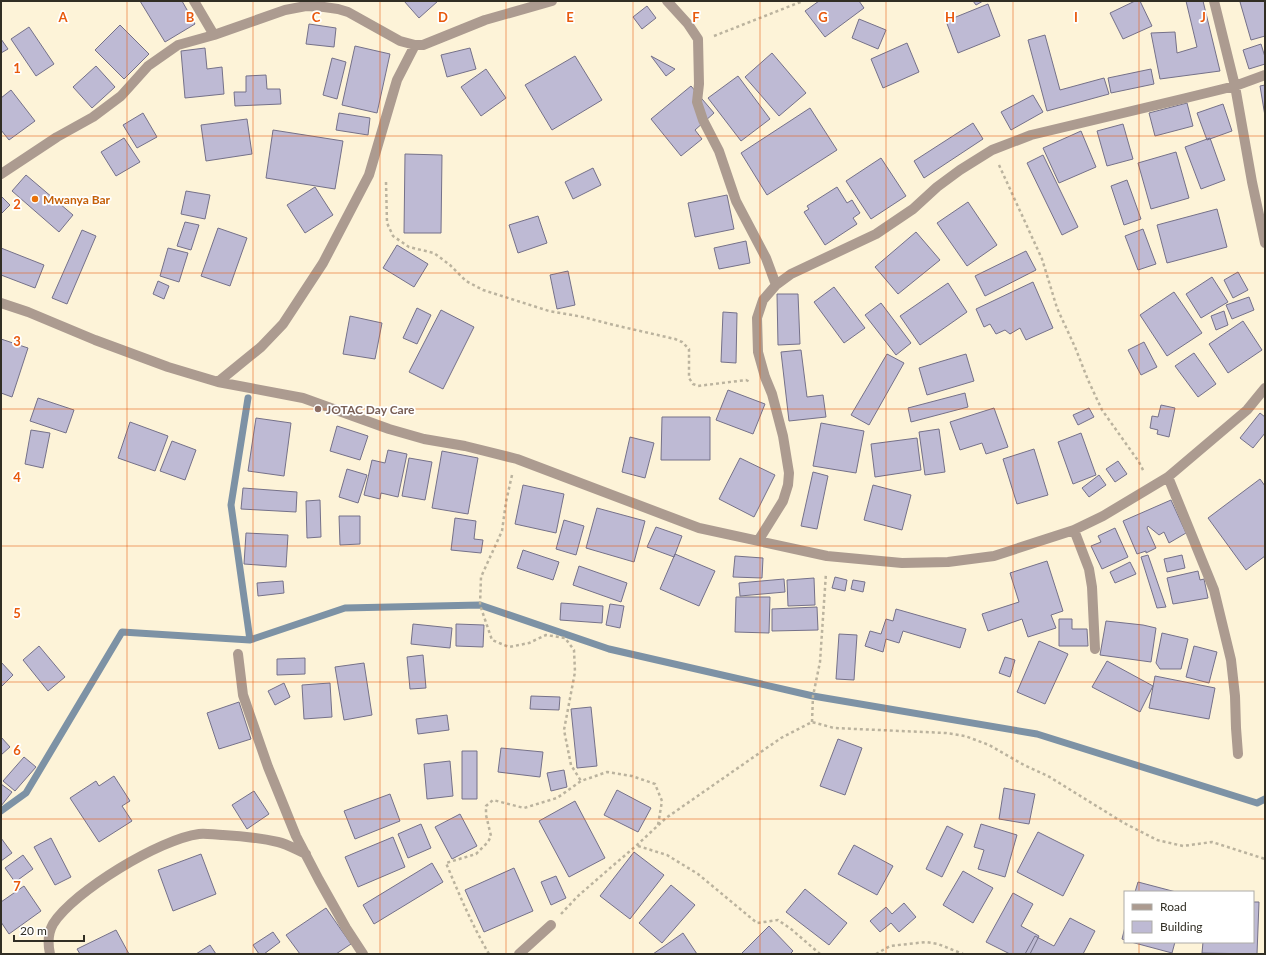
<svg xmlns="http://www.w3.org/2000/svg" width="1266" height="955" viewBox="0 0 1266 955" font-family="Lato,sans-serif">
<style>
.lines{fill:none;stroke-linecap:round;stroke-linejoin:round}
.stream{stroke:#7d92a5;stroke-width:7}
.building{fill:#bebad4;stroke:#757189}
.path{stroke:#bbb39e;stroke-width:2.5;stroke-dasharray:3 3;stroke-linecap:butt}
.minor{stroke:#ac9b90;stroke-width:10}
.grid{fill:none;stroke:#e8590c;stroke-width:1;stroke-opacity:0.55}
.food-dot{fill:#e8710a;stroke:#fff;stroke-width:1.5}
.education-dot{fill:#8d6e63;stroke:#fff;stroke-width:1.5}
.labels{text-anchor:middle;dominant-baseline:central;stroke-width:3.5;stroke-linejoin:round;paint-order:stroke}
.food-label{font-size:12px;font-weight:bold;fill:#c56008;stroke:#fff;text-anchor:start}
.education-label{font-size:12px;font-weight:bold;fill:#785e54;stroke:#fff;text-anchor:start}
.grid-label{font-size:13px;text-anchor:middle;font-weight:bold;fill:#e8590c;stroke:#fff;stroke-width:3.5;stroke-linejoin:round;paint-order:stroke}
</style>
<rect width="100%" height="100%" fill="#fdf3d8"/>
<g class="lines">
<path class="stream" d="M248 398 231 505 250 640
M1 811 26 793 122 632 250 640 345 608 480 605 609 649 813 696 1037 734 1257 803 1265 799"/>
</g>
<path class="building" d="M140 1H182L195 24 165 42Z
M404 1H438L419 18Z
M819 1H859L864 8 825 37 805 11Z
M973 1H983L976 5Z
M1135 1H1140L1152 26 1123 39 1110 13Z
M1186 1H1203L1220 71 1160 79 1151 33 1175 32 1177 53 1197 47Z
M1243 1H1265V36L1251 40 1240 2Z
M988 4 1000 36 958 53 946 21Z
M647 6 656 18 642 29 633 17Z
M859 19 886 30 878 49 852 38Z
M309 24 336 28 334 47 306 44Z
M120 25 149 54 124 79 95 50Z
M29 27 54 64 36 76 11 39Z
M1045 35 1060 90 1104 78 1109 94 1047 111 1028 40Z
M1 39 8 49 1 53Z
M907 43 919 72 883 88 871 59Z
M1261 44 1265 57V64L1249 69 1243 50Z
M355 46 390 54 377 113 342 105Z
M205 48 207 69 222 67 224 94 185 98 181 51Z
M470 48 476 69 447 77 441 55Z
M772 53 806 93 779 116 745 77Z
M575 56 602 100 552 130 525 85Z
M651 56 675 69 666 76Z
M332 58 346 62 337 99 323 95Z
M96 66 115 87 92 108 73 87Z
M486 69 506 98 481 116 461 87Z
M1151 69 1154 84 1111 93 1108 78Z
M266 75 267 89H280L281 104 235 106 234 92H246V76Z
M738 76 770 119 741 141 708 98Z
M1265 85V116L1260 86Z
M691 86 714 113 695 130 702 139 681 156 651 119Z
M11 90 35 121 9 140 1 130V98Z
M1033 95 1043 112 1011 130 1001 112Z
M1187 103 1193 126 1155 136 1149 113Z
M1223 104 1232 131 1207 140 1197 113Z
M810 108 837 150 767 195 741 153Z
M143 113 157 137 137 148 123 125Z
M339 113 370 118 368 135 336 130Z
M247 119 252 154 206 161 201 125Z
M973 123 983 139 924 178 914 161Z
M1123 124 1133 159 1107 166 1097 131Z
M273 130 343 141 335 189 266 178Z
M1081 131 1096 167 1059 183 1043 148Z
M124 138 140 162 116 176 101 152Z
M1210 138 1225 180 1201 189 1185 147Z
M1176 152 1189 198 1151 209 1138 163Z
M405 154 442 155 441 233H404Z
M1043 155 1078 227 1062 235 1027 163Z
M881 158 906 196 871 219 846 181Z
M593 168 601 185 573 199 565 182Z
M26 175 73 215 59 232 12 191Z
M1127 180 1141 219 1124 225 1111 186Z
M315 187 333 215 305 233 287 205Z
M837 187 847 203 852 200 860 213 853 218 857 224 825 245 804 212 809 209 807 206Z
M186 191 210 195 205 219 181 214Z
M727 195 734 229 695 237 688 203Z
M1 196 10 205 1 214Z
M968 202 997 245 967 266 937 223Z
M1217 209 1227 247 1167 263 1157 225Z
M538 216 547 243 518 253 509 225Z
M185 222 199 225 191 250 177 246Z
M218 228 247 238 230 286 201 276Z
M1143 229 1156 264 1138 270 1125 236Z
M82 230 96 236 67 304 52 298Z
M916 232 940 260 898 294 875 267Z
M746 241 750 263 719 269 714 248Z
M397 245 428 264 414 287 383 268Z
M1 248 44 265 35 288 1 275Z
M168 248 188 253 179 282 160 276Z
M1026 251 1036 270 985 296 975 276Z
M568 271 575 305 557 309 550 275Z
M1238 272 1248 290 1233 298 1224 280Z
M1212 277 1228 302 1201 318 1186 294Z
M158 281 169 286 164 299 153 294Z
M1033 282 1053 328 1026 340 1020 328 1010 334 1005 330 996 334 990 324 984 327 976 309Z
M948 283 967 312 920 345 900 316Z
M834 287 865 328 844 343 814 302Z
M1174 292 1202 333 1167 356 1140 315Z
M777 294H798L800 344 778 345Z
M1249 297 1254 310 1232 319 1226 305Z
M881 303 911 343 896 355 865 315Z
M417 308 431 315 417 344 403 338Z
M441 310 474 327 443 389 409 372Z
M1224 311 1228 325 1216 330 1211 316Z
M723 312 737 313 736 363 721 362Z
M350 316 382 323 375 359 343 354Z
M1243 321 1262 350 1228 373 1209 344Z
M1 339 28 348 12 397 1 393Z
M1144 342 1157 367 1141 375 1128 350Z
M801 350 807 397 823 395 826 417 789 421 781 352Z
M1194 353 1216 384 1198 397 1175 366Z
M887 354 904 363 869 425 851 415Z
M966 354 974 381 927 395 919 368Z
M728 390 765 404 753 434 716 420Z
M965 393 968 407 911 422 908 408Z
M38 398 74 410 66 433 30 421Z
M1161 405 1175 408 1169 437 1157 434 1158 430 1150 428 1152 416 1158 417Z
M994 408 1008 447 986 454 982 443 960 450 950 422Z
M1089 408 1094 417 1078 425 1073 415Z
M1260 413 1265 417V433L1253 448 1240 438Z
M662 417H710V460H661Z
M256 418 291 423 284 476 248 471Z
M130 422 168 436 155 471 118 458Z
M821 423 864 431 856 473 813 466Z
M337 426 368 436 360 460 330 451Z
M939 429 945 472 925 475 919 432Z
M31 430 50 433 43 468 25 464Z
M1081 433 1096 475 1073 484 1058 442Z
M630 437 654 443 645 478 622 472Z
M917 438 921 470 875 477 871 444Z
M172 441 196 450 185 480 160 471Z
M1034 449 1048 495 1017 504 1003 459Z
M388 450 407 454 398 497 381 493 380 499 364 495 372 460 385 463Z
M442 451 478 458 468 514 432 508Z
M409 458 432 462 425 500 402 496Z
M740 458 775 475 754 517 719 499Z
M1118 461 1127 474 1115 482 1106 469Z
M347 469 367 475 358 503 339 497Z
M813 472 828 476 817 529 801 526Z
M1099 475 1106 485 1089 497 1082 488Z
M1260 479 1265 486V556L1246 570 1208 518Z
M523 485 564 494 556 533 515 524Z
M873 485 911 495 902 530 864 520Z
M243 488 297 492 296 512 241 509Z
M320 500 321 537 307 538 306 501Z
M1171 500 1186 533 1169 543 1164 532 1159 535 1148 526 1147 528 1156 548 1146 553V551L1137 554 1123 521Z
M597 508 645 521 634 562 586 548Z
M339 516H360V544L340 545Z
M455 518 476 521 474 539 483 540 481 553 451 550Z
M564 520 584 526 576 555 556 549Z
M656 527 682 536 674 557 647 547Z
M1115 528 1128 557 1102 569 1091 546 1101 542 1098 536Z
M246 533 288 535 286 567 244 564Z
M523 550 559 562 553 580 517 568Z
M675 554 715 571 699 606 660 589Z
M1148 555 1166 607 1157 608 1141 557Z
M1182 555 1185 568 1167 572 1164 559Z
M735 556 763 558 762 578 733 577Z
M1047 561 1063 611 1051 615 1056 628 1028 637 1022 619 988 631 982 614 1019 602 1010 573Z
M1130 562 1136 574 1115 583 1110 572Z
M579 566 627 583 621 602 573 585Z
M1198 571 1200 580 1204 579 1208 598 1173 604 1167 578Z
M835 577 847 580 845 591 832 588Z
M814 578 815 605 788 606 787 580Z
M784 579 785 592 740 596 739 583Z
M853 580 865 582 863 592 851 589Z
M283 581 284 593 258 596 257 583Z
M736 597H770L769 633 735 632Z
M561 603 603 606 602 623 560 620Z
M610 604 624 606 620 628 606 625Z
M817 607 818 630 772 631V609Z
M896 609 966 629 960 648 903 631 899 643 886 639 883 652 865 646 870 631 881 634 886 619 893 621Z
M1059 619H1072V629H1087L1088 646H1059Z
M1106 621 1143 625 1156 628 1151 662 1100 655Z
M413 624 452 628 450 648 411 644Z
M456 624 484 625 483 647 456 646Z
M1162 633 1188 639 1181 669H1160L1156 663Z
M839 634 857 635 854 680 836 679Z
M1039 641 1068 654 1045 704 1017 692Z
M39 646 65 677 48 691 23 660Z
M1194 646 1217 652 1209 683 1186 677Z
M423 655 426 688 410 689 407 657Z
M1005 657 1015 660 1010 677 999 673Z
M305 658V674L277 675V659Z
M1107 661 1153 686 1140 712 1092 687Z
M1 662 13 675 1 687Z
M364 663 372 715 344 720 335 667Z
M1155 676 1215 688 1209 719 1149 708Z
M284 683 290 697 275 705 268 691Z
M330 683 332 717 304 719 302 685Z
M531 696 560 697 559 710 530 709Z
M239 702 251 739 219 749 207 713Z
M591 707 597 766 577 768 571 709Z
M447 715 449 730 418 734 416 719Z
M1 737 10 747 1 755Z
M838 739 862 748 845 795 820 786Z
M501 748 543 752 540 777 498 772Z
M462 751H477V799H462Z
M24 757 36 767 15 791 3 781Z
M450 761 453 796 427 799 424 764Z
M564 770 567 787 551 791 547 773Z
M114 776 130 801 122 806 132 821 99 842 70 798 96 781 99 786Z
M1 784 12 792 1 806Z
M1004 788 1035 794 1029 824 999 819Z
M617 790 651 808 638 832 604 815Z
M254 791 269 814 247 829 232 805Z
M390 794 400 821 355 839 344 811Z
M575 801 605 858 569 877 539 821Z
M460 814 477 846 452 859 435 827Z
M421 824 431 848 408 858 398 834Z
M981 824 1017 835 1005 877 978 869 984 850 974 847Z
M947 826 963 834 942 877 926 869Z
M1038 832 1084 855 1063 896 1017 872Z
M393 837 405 867 358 887 345 857Z
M1 838 12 853 1 861Z
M51 838 71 877 55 885 34 847Z
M854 845 893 866 877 895 838 874Z
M634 852 664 875 630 919 600 896Z
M201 854 216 894 173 911 158 870Z
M23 855 33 869 15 882 5 868Z
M432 863 443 882 374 924 363 905Z
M514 868 533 911 484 932 465 890Z
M963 871 993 888 973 923 943 905Z
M556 876 566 898 551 905 541 882Z
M1138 882 1176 892H1135Z
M671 885 695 905 662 943 639 923Z
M24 886 41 911 9 934 1 922V902Z
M805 889 847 923 829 945 786 912Z
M1013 893 1033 904 1021 926 1039 936 1030 954H1010L986 942Z
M1253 902H1259L1257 954 1202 953 1203 942H1253Z
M904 903 916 917 899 932 891 923 880 932 870 921 886 907 892 914Z
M326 908 351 944 336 954H300L286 935Z
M1070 918 1095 931 1083 954H1025L1035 936 1054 946Z
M769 926 793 951 790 954H741Z
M1125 927V940L1122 939Z
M116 930 129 954H80L77 949Z
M273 932 280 942 264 954H259L253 945Z
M683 933 697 954H653Z
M1131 942H1175L1172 953Z
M210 945 216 954H196Z"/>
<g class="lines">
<path class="path" d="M714 36 803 1
M999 165 1042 259 1057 308 1075 347 1088 380 1102 410 1139 462 1144 472
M386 182 387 223 393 236 409 247 434 253 450 265 466 281 483 290 549 311 583 317 614 325 675 339 682 342 689 349V378L693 384 698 386 746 380 750 382
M512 475 506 502 502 531 481 577 480 605 492 640 509 647 529 643 546 635 565 638 574 650 575 672 564 730 571 765 581 781
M812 722 813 696 820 662 826 573
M638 846 667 855 698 874 757 923 778 920 791 929 820 954
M561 914 578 896 609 869 637 845 666 818 781 738 812 722 834 728 946 733 965 736 989 745 1024 765 1048 776 1124 823 1157 840 1183 846 1212 842 1265 859
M489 954C472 925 459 894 446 863L476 854 488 842 491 836 486 815V806L493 800 524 808 557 798 581 781 607 772 632 776 655 784 662 801 658 825
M876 954 890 946 926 942 938 944 963 954"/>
<path class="minor" d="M194 1 214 35
M667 1 688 24 698 39 699 84 697 102 703 120 719 151 736 201 766 258 776 285
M1214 1 1235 86 1252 182 1265 243
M1 174 57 137 93 117 121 96 148 66 178 45 214 35 285 10 306 6 324 7 338 9 348 12 400 41 415 45H423L485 20 552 1
M1 303 28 312 95 340 168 367 218 382 303 398 389 429 424 439 465 446 517 459 699 528 827 556 902 563 948 562 994 556 1074 530 1103 516 1168 477 1247 410 1265 388
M218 382 261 347 283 324 323 263 369 175 397 80 415 45
M1168 477 1214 590 1231 660 1235 696 1236 728 1238 754
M1074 530 1089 569 1092 587 1095 649
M758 541 783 501 788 485 789 473 783 436 772 394 765 377 758 352 757 318 763 300 776 285 791 274 876 234 913 209 937 187 960 170 992 150 1031 135 1186 98 1235 86 1265 75
M238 654 243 695 268 767 296 836 319 880 346 928 363 954
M50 954C48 945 48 933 53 924 74 891 160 839 199 834 206 833 215 835 223 835 241 836 260 838 278 842 287 844 297 850 306 854
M519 954 551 925"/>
</g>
<path class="grid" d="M127 1V954M253 1V954M380 1V954M506 1V954M633 1V954M760 1V954M886 1V954M1013 1V954M1139 1V892M1 136H1265M1 273H1265M1 409H1265M1 546H1265M1 682H1265M1 819H1265M1139 942V954"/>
<circle class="food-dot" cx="35" cy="199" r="4"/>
<circle class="education-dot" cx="318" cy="409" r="4"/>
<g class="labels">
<g class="food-label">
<text x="43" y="199">Mwanya Bar</text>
</g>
<g class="education-label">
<text x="326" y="409">JOTAC Day Care</text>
</g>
</g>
<g class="grid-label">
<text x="63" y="22">A</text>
<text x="190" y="22">B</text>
<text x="316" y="22">C</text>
<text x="443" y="22">D</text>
<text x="570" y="22">E</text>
<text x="696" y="22">F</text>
<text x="823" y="22">G</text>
<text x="950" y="22">H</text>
<text x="1076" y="22">I</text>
<text x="1203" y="22">J</text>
<text x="17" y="73">1</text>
<text x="17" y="209">2</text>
<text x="17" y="346">3</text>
<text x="17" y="482">4</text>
<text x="17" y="618">5</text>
<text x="17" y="755">6</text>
<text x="17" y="891">7</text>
</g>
<rect width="1266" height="955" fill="none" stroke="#312e24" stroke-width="4"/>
<rect x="1124" y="891" width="130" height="52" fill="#ffffff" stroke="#adaba7"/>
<rect x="1132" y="904" width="20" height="6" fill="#ac9b90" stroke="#adaba7"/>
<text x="1160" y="911" font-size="12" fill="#312e24">Road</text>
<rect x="1132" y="921" width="20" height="12" fill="#bebad4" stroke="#adaba7"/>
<text x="1160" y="931" font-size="12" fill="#312e24">Building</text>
<path d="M14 935v6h70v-6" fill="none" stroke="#312e24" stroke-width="2"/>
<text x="20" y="935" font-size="12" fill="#312e24" stroke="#ffffff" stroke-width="3" paint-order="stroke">20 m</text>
</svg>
